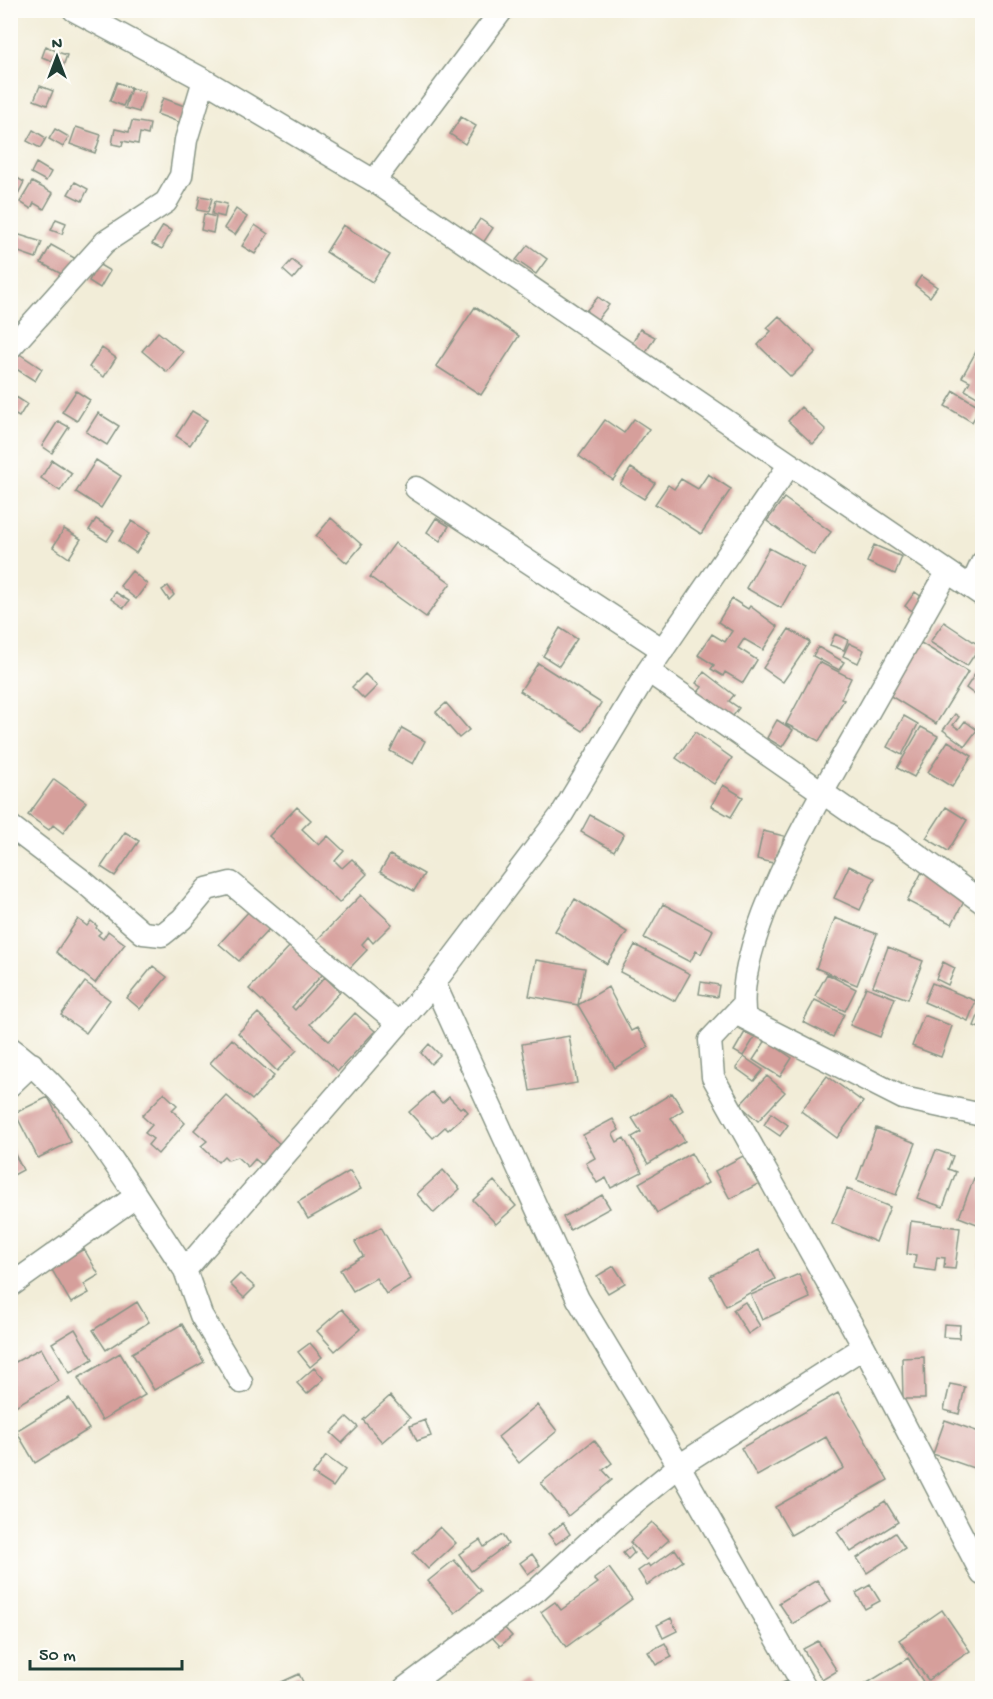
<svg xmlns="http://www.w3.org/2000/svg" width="993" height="1699" viewBox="0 0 993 1699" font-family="'Gochi Hand',sans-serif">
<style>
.building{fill:#d69f9b}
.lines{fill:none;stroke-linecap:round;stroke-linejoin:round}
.minor-casing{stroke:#889586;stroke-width:25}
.minor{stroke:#fff;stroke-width:22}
</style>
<rect width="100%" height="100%" fill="#fdfcf7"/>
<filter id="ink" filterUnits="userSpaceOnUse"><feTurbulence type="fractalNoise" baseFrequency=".0167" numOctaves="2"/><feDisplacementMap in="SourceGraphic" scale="12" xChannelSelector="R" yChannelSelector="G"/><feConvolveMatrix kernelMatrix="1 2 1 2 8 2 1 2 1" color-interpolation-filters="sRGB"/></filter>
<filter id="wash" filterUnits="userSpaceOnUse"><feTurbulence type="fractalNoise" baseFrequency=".008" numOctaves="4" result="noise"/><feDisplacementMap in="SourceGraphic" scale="24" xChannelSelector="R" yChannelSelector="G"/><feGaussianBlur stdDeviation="1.35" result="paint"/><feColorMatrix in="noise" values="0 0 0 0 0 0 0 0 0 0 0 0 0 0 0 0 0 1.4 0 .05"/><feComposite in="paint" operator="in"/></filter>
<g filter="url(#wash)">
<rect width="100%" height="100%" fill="#f2edd8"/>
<g id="blocks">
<path class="building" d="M46 46 56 51 52 61 42 57Z
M57 52 67 55 61 72 51 68Z
M117 82 131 88 123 106 110 101Z
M40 86 53 91 47 105 34 100Z
M131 88 145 92 139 112 125 108Z
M163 98 187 107 181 123 157 114Z
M461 117 476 126 465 144 450 134Z
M132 121 150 124 148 135 140 133 138 144 123 141 122 146 112 144 115 129 129 132Z
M76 127 101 135 95 153 70 144Z
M55 129 69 137 63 147 49 139Z
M33 130 46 138 40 148 27 141Z
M36 163 51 172 46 181 31 173Z
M12 175 24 182 16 198 10 195Z
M32 182 53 193 44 209 34 203 31 209 20 202Z
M75 182 88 189 82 201 68 194Z
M200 196 212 198 208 212 197 210Z
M215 201 227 204 224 217 212 214Z
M236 209 247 217 235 235 224 228Z
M204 214 216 217 213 233 201 230Z
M56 219 66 223 62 234 51 230Z
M480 219 493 228 483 243 470 234Z
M255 225 268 234 255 254 242 246Z
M343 225 390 255 372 282 326 252Z
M163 226 172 231 162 249 152 244Z
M10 232 42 242 36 258 10 249Z
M51 245 78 260 67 277 41 263Z
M528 245 547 259 536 274 516 260Z
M292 260 302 268 293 279 283 270Z
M98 264 110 271 100 288 89 281Z
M921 276 937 287 930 297 915 285Z
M598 297 609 305 597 320 586 311Z
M475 307 519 336 481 395 436 366Z
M779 316 816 352 791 377 758 345 771 331 767 328Z
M640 329 655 337 646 352 632 344Z
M158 332 183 352 167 372 142 351Z
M982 341V400L965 390 970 381 962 377Z
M102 348 116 358 104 377 89 367Z
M18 353 42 369 35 381 10 365Z
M76 391 90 400 77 421 62 412Z
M954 391 981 407 972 422 945 406Z
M16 397 27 404 19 417 10 412V405Z
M801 407 826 430 813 444 788 421Z
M192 411 207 420 190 445 176 436Z
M98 413 119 426 107 445 86 432Z
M634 419 649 429 613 480 579 456 605 420 624 433Z
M58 421 69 427 52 453 42 446Z
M52 460 72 473 60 491 41 478Z
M96 460 121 476 101 508 76 492Z
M631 468 655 483 644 499 620 484Z
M708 474 731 489 701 534 655 504 668 485 674 489 681 479 698 489Z
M784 498 831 532 814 555 767 521Z
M331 518 362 545 347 563 316 536Z
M436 518 449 526 440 541 427 532Z
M96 519 114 530 107 541 89 530Z
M132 521 150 532 136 553 119 541Z
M64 529 81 539 69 558 53 547Z
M395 543 451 583 426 617 370 577Z
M874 545 902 557 895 574 867 562Z
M769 548 804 567 781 608 746 588Z
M132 571 147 584 136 599 120 586Z
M168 586 174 595 169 600 162 590Z
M115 592 129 601 124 608 111 599Z
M915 592 926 600 917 614 905 606Z
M732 599 748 609 750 606 778 627 763 650 744 639 738 648 757 660 743 683 725 672 723 676 711 669 714 665 698 655 712 634 725 642 732 631 718 622Z
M944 622 980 646 967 666 930 642Z
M560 628 577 639 559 666 543 656Z
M789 629 810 642 783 682 763 668Z
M835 634 848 640 844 650 830 645Z
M849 643 864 650 858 663 843 656Z
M921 643 968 672 936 724 889 695Z
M818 647 844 662 839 670 813 656Z
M819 662 851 678 841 699 844 700 819 741 786 724Z
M538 663 601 703 583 731 520 691Z
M982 663V700L966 688Z
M704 672 734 695 729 701 739 708 730 720 696 695 702 687 696 683Z
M365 674 377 686 364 699 352 687Z
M446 703 469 730 459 738 436 712Z
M955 714 959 717 953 725 959 729 965 721 977 730 965 746 943 730Z
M904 716 918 724 902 755 887 747Z
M777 720 793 730 782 747 767 738Z
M921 727 938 736 914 777 897 768Z
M402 728 425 741 413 764 390 751Z
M695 732 732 758 714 784 676 758Z
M948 741 972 756 952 787 928 772Z
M54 779 86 802 63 833 53 825 49 830 28 815Z
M723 785 743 797 731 817 711 806Z
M297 807 311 820 302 829 319 845 328 836 344 851 335 861 342 868 352 859 367 874 339 903 269 836Z
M946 807 967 820 948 851 926 838Z
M590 815 624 834 614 851 581 832Z
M763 831 784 836 777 864 757 859Z
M125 832 139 841 115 876 101 867Z
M390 855 424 874 414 891 380 872Z
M849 866 875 878 860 910 834 898Z
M922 872 968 894 952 924 907 901Z
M361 895 392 924 373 943 368 937 362 944 367 950 348 970 317 940Z
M575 899 627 932 607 964 555 931Z
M663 904 713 930 701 954 696 951 690 962 644 938Z
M250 910 270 928 239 961 219 944Z
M835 918 877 934 857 985 816 968Z
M78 919 87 926 91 921 97 926 96 928 101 932 98 935 103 939 108 931 125 944 95 983 56 952Z
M291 945 323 974 292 1007 295 1010 325 977 340 992 310 1024 329 1041 355 1013 375 1031 338 1071 249 989Z
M635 945 690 974 675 1001 620 972Z
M888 947 923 961 908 999 873 986Z
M536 960 585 968 578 1005 608 987 631 1031 637 1028 649 1047 615 1068 578 1005 529 996Z
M943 962 955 968 948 985 936 979Z
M153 966 167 977 140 1009 127 998Z
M827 974 856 989 845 1011 815 996Z
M85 982 110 1000 86 1033 61 1015Z
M701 982 719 985 717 997 699 994Z
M932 983 976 1001 968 1021 924 1002Z
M866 987 895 998 880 1037 850 1025Z
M815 1000 844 1014 833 1037 803 1022Z
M982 1006V1029L974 1026Z
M258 1013 297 1050 277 1071 238 1033Z
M924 1015 952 1026 941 1057 912 1046Z
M745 1032 755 1037 743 1056 734 1051Z
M569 1036 577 1083 530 1091 522 1044Z
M232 1039 274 1076 252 1100 210 1063Z
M766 1040 792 1058 780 1077 753 1060Z
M429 1044 440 1055 431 1064 421 1053Z
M744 1057 763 1070 754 1081 736 1068Z
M767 1076 785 1092 758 1121 740 1105Z
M827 1076 863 1102 837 1138 801 1111Z
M432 1092 442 1103 449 1097 460 1108 463 1106 468 1112 448 1130 445 1127 433 1138 409 1112Z
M164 1093 177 1105 172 1110 185 1123 158 1154 148 1145 153 1139 145 1133 152 1125 142 1116Z
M672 1093 683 1110 671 1118 685 1141 648 1164 632 1137 641 1132 632 1118Z
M226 1095 282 1146 263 1166 255 1159 248 1167 237 1157 228 1160 224 1156 218 1162 201 1146 207 1141 194 1130Z
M48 1097 71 1142 38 1158 15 1113Z
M771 1113 788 1125 780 1136 764 1125Z
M613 1119 619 1130 613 1134 617 1142 624 1138 642 1172 611 1188 606 1178 597 1183 586 1163 595 1158 583 1135Z
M876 1128 916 1143 896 1195 857 1180Z
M10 1145 23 1170 10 1177Z
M936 1150 953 1156 948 1169 956 1172 943 1207 917 1198Z
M691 1153 708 1183 657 1213 639 1183Z
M743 1156 758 1184 730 1199 715 1171Z
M443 1170 460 1189 434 1213 417 1194Z
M350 1171 361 1189 308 1219 298 1202Z
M974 1178 982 1181V1226L959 1217Z
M494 1181 516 1206 496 1224 473 1200Z
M847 1189 890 1207 876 1242 832 1223Z
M602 1195 610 1208 570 1230 563 1217Z
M911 1221 960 1228 955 1269 944 1268 945 1258 937 1257 935 1271 914 1268 916 1255 907 1254Z
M381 1227 411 1279 386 1294 376 1278 353 1291 340 1270 363 1256 355 1242Z
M84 1249 99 1275 84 1284 89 1293 71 1303 51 1268Z
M759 1250 775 1279 726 1306 710 1276Z
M981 1251H982V1267L979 1266Z
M614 1266 625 1283 608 1293 597 1276Z
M240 1274 255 1287 244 1298 230 1284Z
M799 1274 810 1298 762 1320 751 1295Z
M137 1302 149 1322 106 1350 93 1330Z
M745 1302 760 1326 748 1334 733 1310Z
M342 1309 360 1329 335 1351 317 1331Z
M182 1324 204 1362 154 1390 132 1353Z
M944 1324 960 1325 959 1338 943 1337Z
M75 1329 93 1359 70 1373 52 1343Z
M310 1343 322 1357 310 1367 298 1352Z
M41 1348 59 1381 10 1409V1365Z
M120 1353 145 1395 102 1420 78 1378Z
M924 1357 925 1399H903L902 1358Z
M314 1368 324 1379 307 1394 297 1383Z
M950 1384 965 1387 959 1414 944 1410Z
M838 1393 888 1480 791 1535 775 1507 844 1468 826 1437 757 1476 741 1448Z
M390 1396 410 1418 382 1442 363 1420Z
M69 1398 89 1429 35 1463 16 1431Z
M537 1405 557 1431 519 1463 498 1437Z
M347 1417 358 1427 342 1443 331 1433Z
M425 1420 431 1436 417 1441 410 1426Z
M945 1420 982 1433V1471L933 1454Z
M594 1440 612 1463 603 1470 612 1480 568 1516 541 1483Z
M326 1456 345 1470 333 1487 313 1474Z
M885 1501 898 1522 851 1552 837 1532Z
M652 1522 669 1540 646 1560 630 1542Z
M563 1523 570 1534 556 1544 548 1534Z
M440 1527 456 1543 428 1569 413 1553Z
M895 1533 905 1548 867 1573 857 1558Z
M502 1535 508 1544 471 1571 459 1554 480 1540 484 1547Z
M630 1547 634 1553 628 1559 623 1553Z
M675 1549 683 1561 647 1585 638 1571 648 1564 650 1567Z
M532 1554 540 1565 528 1574 520 1563Z
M454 1560 481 1591 455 1613 428 1581Z
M609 1568 632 1599 566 1647 541 1612 555 1602 561 1610 598 1583 594 1579Z
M817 1580 831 1601 793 1624 779 1603Z
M870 1585 880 1601 865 1609 856 1593Z
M942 1610 970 1651 928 1680 899 1640Z
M671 1618 677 1631 663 1638 657 1625Z
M501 1624 512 1636 500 1646 489 1634Z
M818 1641 837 1671 822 1680 803 1649Z
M665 1643 672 1657 656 1665 648 1652Z
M908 1658 927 1688H859Z
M299 1674 306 1688H279L277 1684Z
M524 1681 529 1688H512Z
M787 1681 790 1688H776L775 1686Z"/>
</g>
</g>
<g filter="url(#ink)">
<use href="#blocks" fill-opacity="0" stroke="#889586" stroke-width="1.5"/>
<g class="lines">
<g class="minor-casing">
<path id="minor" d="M74 10 204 80 374 181 982 595
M374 181 502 10
M10 348 105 242 166 202 181 176 186 140 204 80
M416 488 663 650
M947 573C920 621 893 669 866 716 826 785 731 941 745 1018L903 1098 982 1115
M971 587 982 563
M648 671 872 827 892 836 982 902
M10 826 84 882 143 933 162 935 182 919 207 889 231 883 398 1023
M743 1005 710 1040 713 1077 864 1347 982 1574
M10 1048C83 1100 135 1197 185 1270L434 983 562 814 648 671 790 464
M10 1085 32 1064
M185 1270 201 1315 241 1382
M10 1286 135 1197
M405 1688 537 1590 613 1520 679 1466 578 1299 434 983
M805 1688 679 1466 864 1347"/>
</g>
<use href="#minor" class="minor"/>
</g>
</g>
<rect width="993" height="1699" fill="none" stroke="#fdfcf7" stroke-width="36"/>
<g transform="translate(57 57)" stroke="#fdfcf7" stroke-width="4.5" paint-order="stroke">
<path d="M0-4.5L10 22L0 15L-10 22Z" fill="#1f3d34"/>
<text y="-9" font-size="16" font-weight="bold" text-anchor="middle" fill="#1f3d34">N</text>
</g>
<path d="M30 1660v9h152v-9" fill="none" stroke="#1f3d34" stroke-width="3"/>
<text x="39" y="1660" font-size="18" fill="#1f3d34" stroke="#fdfcf7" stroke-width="4.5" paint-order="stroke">50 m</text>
</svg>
